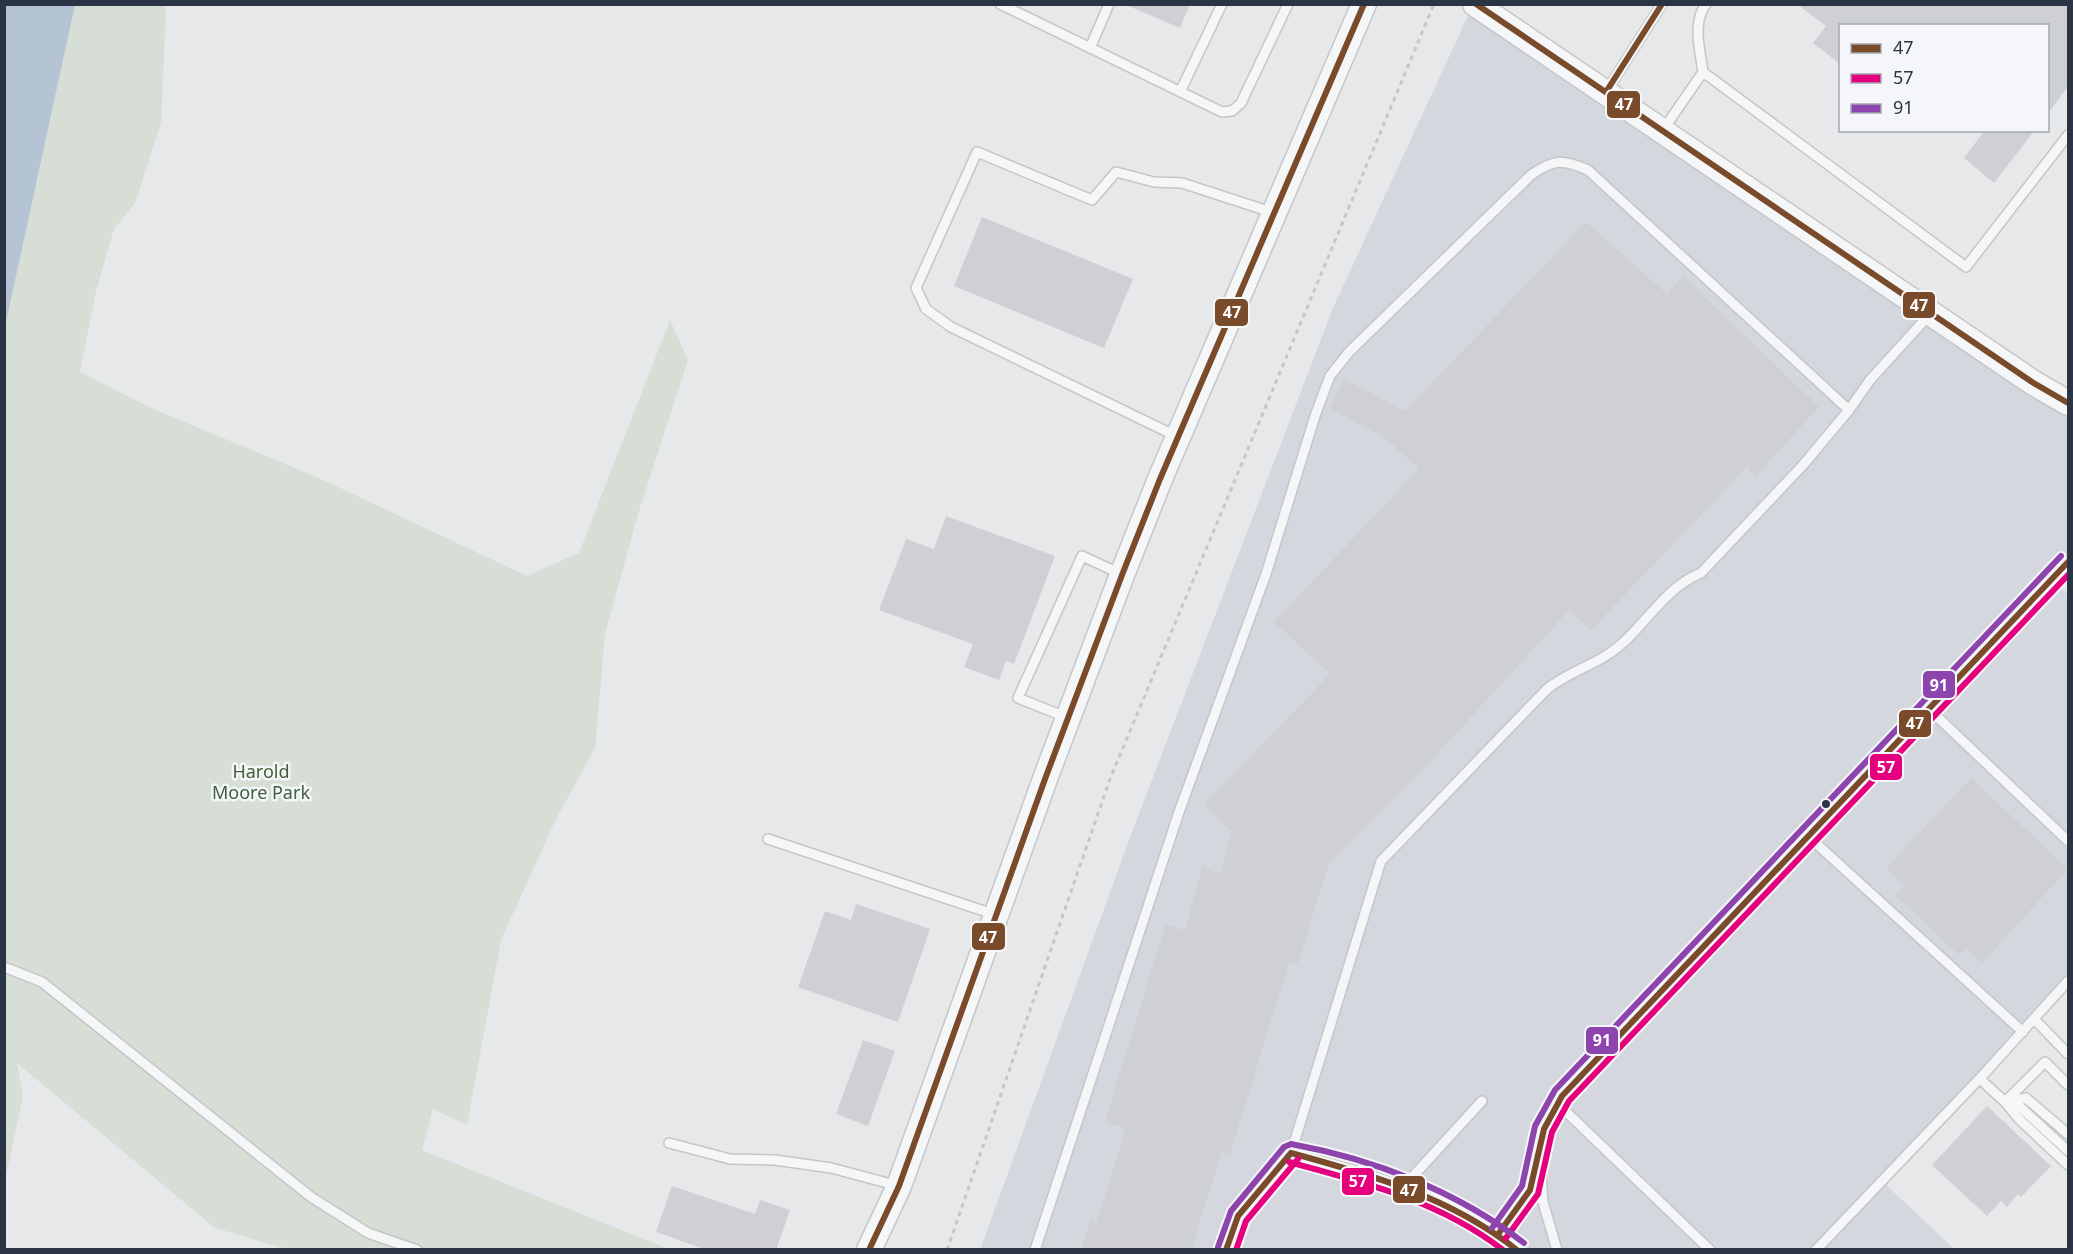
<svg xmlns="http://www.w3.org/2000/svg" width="2073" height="1254" viewBox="0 0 2073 1254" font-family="'Noto Sans',sans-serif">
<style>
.built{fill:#d4d7dd}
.green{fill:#d6ded6}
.water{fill:#b4c4d5}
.building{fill:#ced0d3}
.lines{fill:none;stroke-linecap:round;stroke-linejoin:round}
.service-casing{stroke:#c4c6c8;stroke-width:12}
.tertiary-casing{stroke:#c4c6c8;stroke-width:27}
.path{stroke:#c5c6ca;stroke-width:3;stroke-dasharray:4.5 4.5;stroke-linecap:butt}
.service{stroke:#f5f6f7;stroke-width:9}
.tertiary{stroke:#f5f6f7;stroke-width:24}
.bus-1-casing{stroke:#f4f6f9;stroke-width:10}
.bus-2-casing{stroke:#f4f6f9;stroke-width:10}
.bus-3-casing{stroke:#f4f6f9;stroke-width:10}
.bus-1{stroke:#7a4b2a;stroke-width:6}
.bus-2{stroke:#e5007d;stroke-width:6}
.bus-3{stroke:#8e44ad;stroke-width:6}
.bus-dot{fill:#2b3445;stroke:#f4f6f9;stroke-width:2}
.labels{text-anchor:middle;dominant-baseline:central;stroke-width:5;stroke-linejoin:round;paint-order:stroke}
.park-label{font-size:18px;fill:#3f6138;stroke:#f4f6f9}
.line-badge{stroke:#f4f6f9;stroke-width:2}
.badge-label{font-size:16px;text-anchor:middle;font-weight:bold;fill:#fff}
</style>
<rect width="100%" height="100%" fill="#e6e8ea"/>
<path class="built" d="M1473 5 2068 403V576L2059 586 2068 595V987L1882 1181 1954 1249 980 1250 1132 832 1333 308Z"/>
<path class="green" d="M75 5H166L161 123 135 203 114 229 96 291 80 372 151 408 321 479 527 576 579 553 670 320 688 360 638 514 605 634 595 748 556 819 501 940 467 1125 433 1109 422 1150 669 1249H287L215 1228 17 1063 23 1096 5 1181V327Z"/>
<path class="water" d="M5 4 75 5 5 327 4 5Z"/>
<path class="building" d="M1124 4H1190L1180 28Z
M1797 4H2068V86L2048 114V26H1840V64L1813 43 1826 26Z
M1985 130H2035L1994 183 1964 158Z
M982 217 1133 279 1104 348 954 286Z
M1586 222 1667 294 1683 276 1819 407 1755 477 1747 467 1591 630 1569 610 1427 765 1329 864 1297 964 1289 962 1230 1154 1222 1151 1191 1250H1081L1090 1220 1097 1223 1126 1128 1105 1122 1166 924 1185 931 1202 867 1220 874 1232 832 1204 805 1330 674 1274 622 1419 469 1384 437 1329 408 1344 379 1405 411Z
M946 516 1055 556 1014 664 1006 661 999 680 964 667 973 644 879 610 906 539 934 549Z
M1971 778 2068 869 1982 963 1965 948 1959 955 1895 895 1905 885 1886 868Z
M856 904 930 929 898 1022 798 987 825 911 851 920Z
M863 1040 895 1051 868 1126 836 1114Z
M1987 1106 2051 1166 2021 1197 2018 1194 2007 1207 2001 1201 1987 1216 1932 1165Z
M672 1186 755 1214 760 1200 790 1210 776 1250H707L656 1232Z"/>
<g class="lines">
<g class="service-casing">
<path id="service" d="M1000 4 1222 112 1232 111 1241 103 1288 4
M1090 48 1109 4
M1703 72C1700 51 1692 22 1706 4
M1180 92 1222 4
M1606 92 1662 4
M1663 130 1703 72 1966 267 2068 135
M1176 436 951 327 926 309 916 288 977 152 1092 200 1116 172 1154 182 1182 183 1274 213
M1929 709 2068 841
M1068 718 1018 698 1082 556 1121 574
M1808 836 2023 1032
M768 839 996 915
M4 967 42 982 311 1197 368 1233 417 1250
M2035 1020 2068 1054
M1980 1079 2005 1102 2045 1062 2068 1085
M2011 1101 2026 1098 2068 1134
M2005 1102 2019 1119 2068 1165
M2005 1102 2018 1105 2068 1151
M1558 1104 1710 1250
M669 1143 730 1159 775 1160 831 1168 899 1186
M1291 1153C1369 1174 1455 1195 1518 1250
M1540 1164 1543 1202 1557 1250
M1404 1186 1482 1101
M1499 1233 1530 1190 1544 1129 1562 1096 2068 562
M1035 1250 1179 812 1266 574 1316 413 1330 376 1349 352 1531 175C1554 159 1562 159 1588 170L1849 410
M1226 1250 1238 1216 1291 1153 1381 861 1547 689C1566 674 1588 667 1607 655 1642 633 1661 589 1701 573L1803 465 1849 410 1870 380 1930 314
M1816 1250 1983 1075 2068 981"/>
</g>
<g class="tertiary-casing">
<path id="tertiary" d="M1475 4 2032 382 2068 403
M869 1250 899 1186 1045 779 1122 575 1160 479 1364 4"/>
</g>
<path class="path" d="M947 1250 1110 779 1434 4"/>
<use href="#service" class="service"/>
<use href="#tertiary" class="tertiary"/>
<g class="bus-1-casing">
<path id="bus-1" d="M1476 4 2032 382 2068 403
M1606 92 1662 4
M1291 1153C1372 1175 1450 1197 1517 1250
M1499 1233 1530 1190 1544 1129 1562 1096 2068 562
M869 1250 899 1186 1045 779 1122 575 1160 479 1364 4
M1226 1250 1238 1216 1291 1153"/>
</g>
<g class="bus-2-casing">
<path id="bus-2" d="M1289 1162C1363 1182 1440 1201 1503 1250
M1506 1238 1538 1194 1552 1132 1569 1101 2068 575
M1236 1250 1246 1221 1298 1159"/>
</g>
<g class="bus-3-casing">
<path id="bus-3" d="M1492 1228 1522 1186 1535 1126 1555 1090 2061 556
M1218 1247 1231 1211 1284 1147 1291 1144C1373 1159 1457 1191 1524 1243"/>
</g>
<use href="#bus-1" class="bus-1"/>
<use href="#bus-2" class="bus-2"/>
<use href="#bus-3" class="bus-3"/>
</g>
<circle class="bus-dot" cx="1826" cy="804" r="5"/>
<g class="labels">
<g class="park-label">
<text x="261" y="771">Harold<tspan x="261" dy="21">Moore Park</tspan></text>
</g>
</g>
<g class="line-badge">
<rect x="1606" y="90" width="35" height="29" rx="6" fill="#7a4b2a"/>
<rect x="1902" y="291" width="34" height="28" rx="6" fill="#7a4b2a"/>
<rect x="1214" y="298" width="35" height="29" rx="6" fill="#7a4b2a"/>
<rect x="1922" y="670" width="34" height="29" rx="6" fill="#8e44ad"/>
<rect x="1898" y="709" width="34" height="29" rx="6" fill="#7a4b2a"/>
<rect x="1869" y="753" width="34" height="28" rx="6" fill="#e5007d"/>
<rect x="971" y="922" width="35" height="29" rx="6" fill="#7a4b2a"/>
<rect x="1585" y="1026" width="34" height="29" rx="6" fill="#8e44ad"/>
<rect x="1341" y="1167" width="34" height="29" rx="6" fill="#e5007d"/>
<rect x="1392" y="1175" width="34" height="29" rx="6" fill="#7a4b2a"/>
</g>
<g class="badge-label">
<text x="1624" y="110">47</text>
<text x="1919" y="311">47</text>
<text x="1232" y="318">47</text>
<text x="1939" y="691">91</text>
<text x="1915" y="729">47</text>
<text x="1886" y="773">57</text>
<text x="988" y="943">47</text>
<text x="1602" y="1046">91</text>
<text x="1358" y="1187">57</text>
<text x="1409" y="1196">47</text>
</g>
<rect width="2073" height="1254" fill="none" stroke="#2b3445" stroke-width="12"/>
<rect x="1839" y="24" width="210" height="108" fill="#f4f6f9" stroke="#a4a8b1" stroke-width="1.5"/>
<rect x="1851" y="44" width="30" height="9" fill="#7a4b2a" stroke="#a4a8b1" stroke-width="1.5"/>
<text x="1893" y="54" font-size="18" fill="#2b3445">47</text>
<rect x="1851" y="74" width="30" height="9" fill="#e5007d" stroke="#a4a8b1" stroke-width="1.5"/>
<text x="1893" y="84" font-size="18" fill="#2b3445">57</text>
<rect x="1851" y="104" width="30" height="9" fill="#8e44ad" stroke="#a4a8b1" stroke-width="1.5"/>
<text x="1893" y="114" font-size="18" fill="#2b3445">91</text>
</svg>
